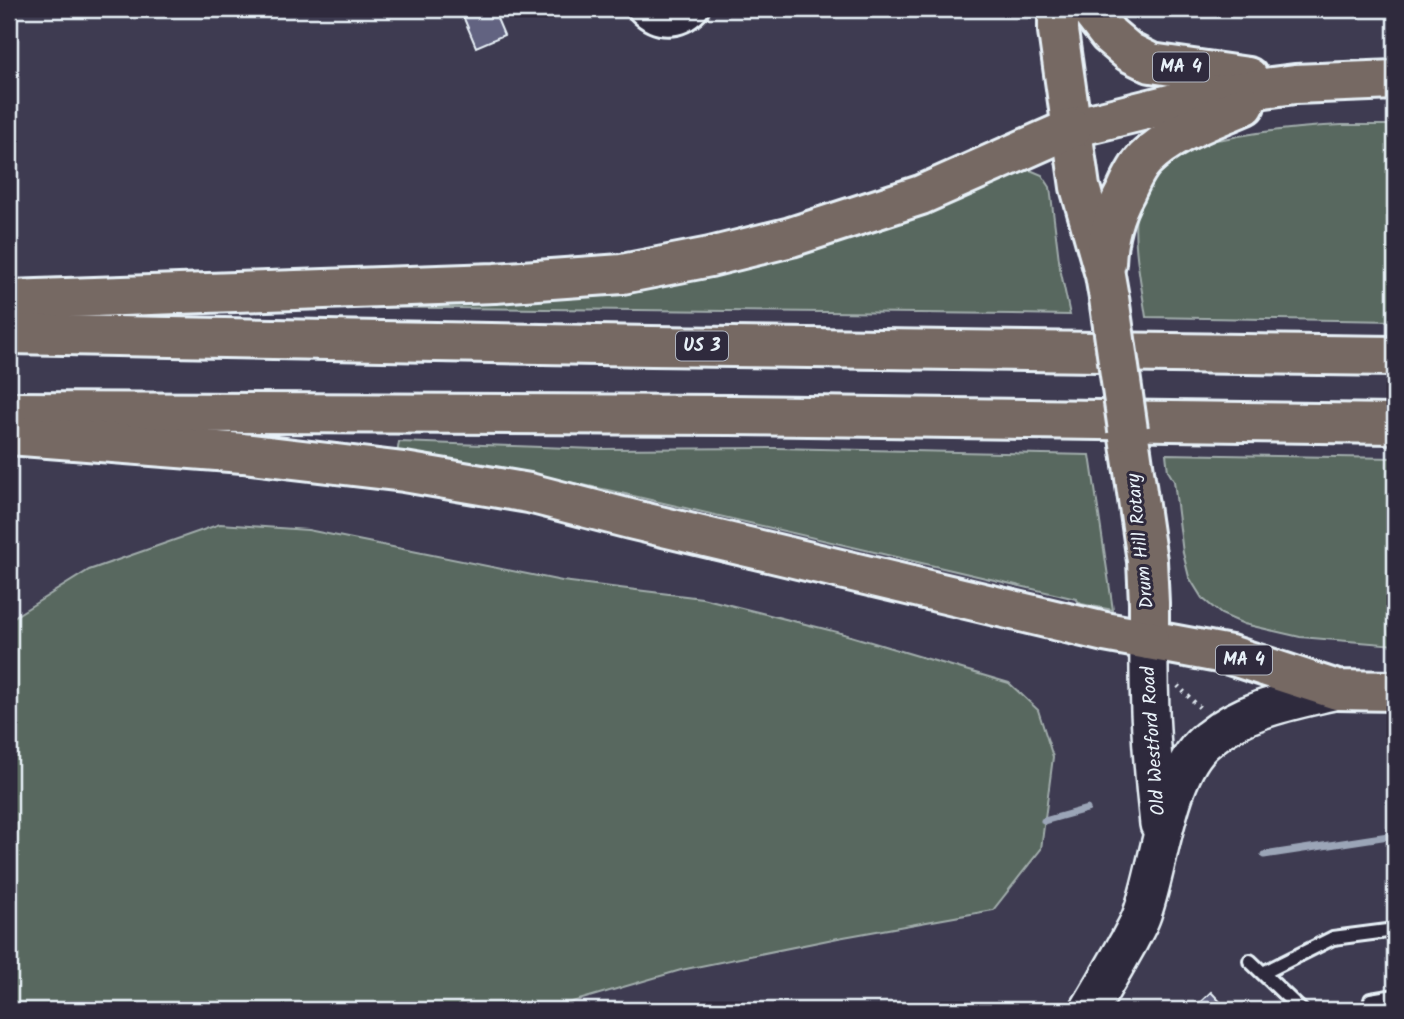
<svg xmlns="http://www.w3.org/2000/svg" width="1404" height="1019" viewBox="0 0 1404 1019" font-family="Kalam,sans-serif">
  <rect width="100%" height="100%" fill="#3e3b51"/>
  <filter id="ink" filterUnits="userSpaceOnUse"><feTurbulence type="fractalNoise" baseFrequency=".0143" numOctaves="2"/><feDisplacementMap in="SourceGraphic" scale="14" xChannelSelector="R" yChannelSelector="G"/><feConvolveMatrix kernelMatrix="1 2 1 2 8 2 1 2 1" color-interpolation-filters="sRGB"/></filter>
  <g filter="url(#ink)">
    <g fill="#59675e" stroke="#a0acab" stroke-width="2">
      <path d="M1342,125H1395V321L1146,317C1142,289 1131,236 1137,210C1144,181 1170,154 1197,144C1207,140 1219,140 1229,138C1266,130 1304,127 1342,125Z"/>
      <path d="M1030,170L1042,175L1050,187L1060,268L1070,315C798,310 526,310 253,306L566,296L686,282L809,251L902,222L1023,171Z"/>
      <polygon points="399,442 596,449 775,448 1090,455 1113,610 1081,604 1076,599 612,491 526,473 397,454"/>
      <polygon points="1166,454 1395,458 1395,645 1300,637 1244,624 1221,614 1202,598 1189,577 1183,553 1174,481 1168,471"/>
      <polygon points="220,524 308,530 562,581 702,598 837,632 1009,683 1038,710 1053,757 1041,849 993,910 838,938 681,970 545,1010 9,1010 9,620 89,570"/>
    </g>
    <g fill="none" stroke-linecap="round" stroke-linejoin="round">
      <g stroke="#9ba5b7" stroke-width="7">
        <polyline points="1044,821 1087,809"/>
        <polyline points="1264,855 1395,835"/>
      </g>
    </g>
    <g fill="#626381" stroke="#e8f1f8" stroke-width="2">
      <polygon points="460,9 493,9 504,35 476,47"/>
      <polygon points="1211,992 1228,1010 1192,1010"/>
    </g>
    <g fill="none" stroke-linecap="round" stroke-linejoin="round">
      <defs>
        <g id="lane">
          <polyline points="1250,961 1301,1010"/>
          <polyline points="1263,973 1333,938 1395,930"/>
          <polyline points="1369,1010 1371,1000 1395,996"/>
        </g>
        <path id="street" d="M641,9C657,26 679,26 695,9"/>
        <g id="secondary">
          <path d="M1149,640C1148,702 1152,763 1159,824"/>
          <path d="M1089,1010C1103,987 1116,964 1129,941C1133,933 1138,925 1141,917C1160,868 1166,771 1208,739C1246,708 1291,701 1337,690"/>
        </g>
        <g id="primary">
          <polyline points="1058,9 1058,31 1080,187 1105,275 1109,298"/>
          <polyline points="1089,9 1109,35 1129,52 1151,63 1248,77"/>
          <polyline points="1072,128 1203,96 1295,84 1395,80"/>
          <path d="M1106,263C1107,236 1113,214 1126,191C1131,180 1137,167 1145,159C1172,132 1211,120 1245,105"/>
          <polyline points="1128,430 1147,561 1149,603 1149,640 1230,655 1337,690 1395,691"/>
        </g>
        <g id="highway">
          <polyline points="9,300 495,283 622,274 710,257 791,237 921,195 1072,128"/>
          <polyline points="9,334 652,346 1395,356"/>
          <polyline points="9,412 730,415 1395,424"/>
          <polyline points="9,435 243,453 404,472 529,493 630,519 1105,632 1149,640"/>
        </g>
      </defs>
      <use href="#lane" stroke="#e8f1f8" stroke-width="18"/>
      <use href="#street" stroke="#e8f1f8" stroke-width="32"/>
      <use href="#secondary" stroke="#e8f1f8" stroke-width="42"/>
      <use href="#primary" stroke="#e8f1f8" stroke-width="44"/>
      <use href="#highway" stroke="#e8f1f8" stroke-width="44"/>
      <polyline stroke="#e8f1f8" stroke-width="4.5" stroke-dasharray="2 5" stroke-linecap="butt" points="1178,686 1201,709"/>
      <use href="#lane" stroke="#2f2a3d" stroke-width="12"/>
      <use href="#street" stroke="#2f2a3d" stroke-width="26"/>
      <use href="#secondary" stroke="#2f2a3d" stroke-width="37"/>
      <use href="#primary" stroke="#766964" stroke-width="38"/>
      <use href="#highway" stroke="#766964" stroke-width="38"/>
      <defs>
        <polyline id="primary-bridge" points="1109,298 1128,430"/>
      </defs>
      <use href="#primary-bridge" stroke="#e8f1f8" stroke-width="44" stroke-linecap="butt"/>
      <use href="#primary-bridge" stroke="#766964" stroke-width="38"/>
    </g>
  </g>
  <g text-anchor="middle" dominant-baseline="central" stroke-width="6" stroke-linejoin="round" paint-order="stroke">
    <g fill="#2f2a3d" stroke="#b0b5c0" stroke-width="2">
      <rect x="1153" y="52.5" width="56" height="29" rx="5"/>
      <rect x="676" y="331.5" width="52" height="29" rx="5"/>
      <rect x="1216" y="645.5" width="56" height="29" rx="5"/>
    </g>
    <g font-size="18" font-weight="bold" fill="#e8f1f8">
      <text x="1181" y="67">MA 4</text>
      <text x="702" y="346">US 3</text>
      <text x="1244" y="660">MA 4</text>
    </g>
    <g font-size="19" fill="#e8f1f8" stroke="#2f2a3d">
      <text transform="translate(1141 541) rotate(-96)">Drum Hill Rotary</text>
      <text transform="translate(1154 741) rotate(-94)">Old Westford Road</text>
    </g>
  </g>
  <rect width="1404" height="1019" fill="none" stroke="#2f2a3d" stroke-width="35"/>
  <rect x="18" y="18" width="1369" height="984" fill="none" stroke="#e8f1f8" stroke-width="2.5" filter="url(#ink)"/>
</svg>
